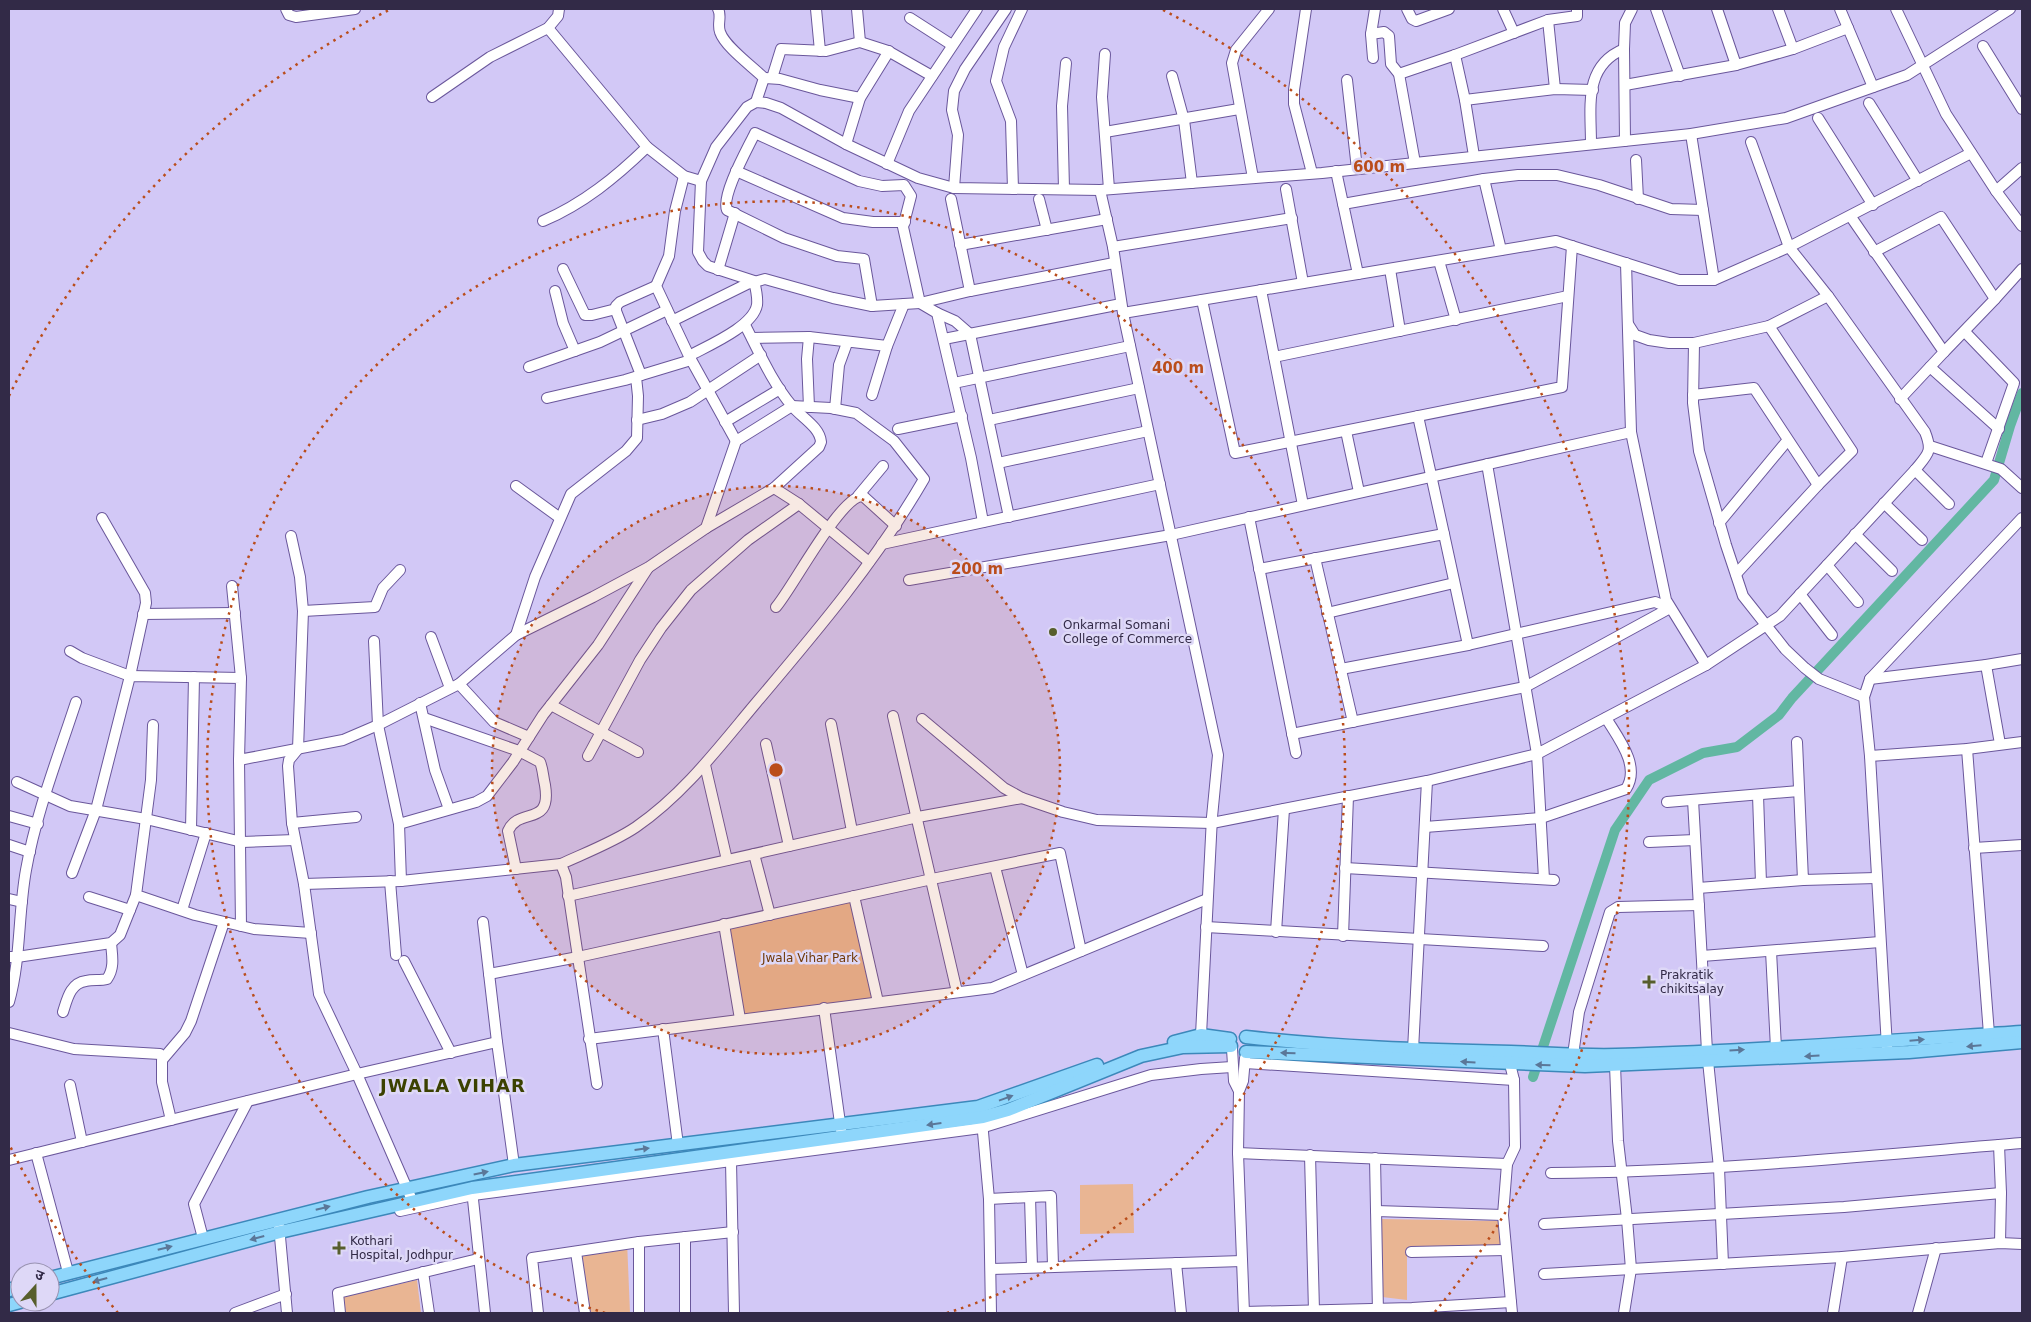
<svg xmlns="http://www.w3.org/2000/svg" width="2031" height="1322" viewBox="0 0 2031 1322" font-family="'DejaVu Sans','Noto Sans Devanagari',sans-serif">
  <rect width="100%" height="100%" fill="#d2c8f6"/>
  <g fill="#e9b593">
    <polygon points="854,896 878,1002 740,1019 724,924"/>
    <polygon points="1133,1184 1134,1233 1080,1234 1080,1185"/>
    <polygon points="1381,1219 1501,1221 1502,1245 1407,1248 1407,1300 1382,1297"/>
    <polygon points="627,1241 630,1313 587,1313 582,1246"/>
    <polygon points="417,1280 421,1313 345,1313 343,1297"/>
  </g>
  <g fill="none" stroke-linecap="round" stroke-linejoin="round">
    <polyline stroke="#62b7a2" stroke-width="10" points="1533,1077 1615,830 1649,780 1703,753 1737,747 1779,715 1792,698 1994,480 2010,426 2022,393"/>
    <defs>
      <g id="minor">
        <polyline points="286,9 289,15 296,17 355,9"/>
        <path d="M718,9C722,16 717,24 720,32C725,47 753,67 764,78L756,102"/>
        <polyline points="816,9 820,51"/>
        <polyline points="857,9 860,42"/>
        <polyline points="1306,9 1294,90 1294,104 1312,173"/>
        <polyline points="1407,9 1412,19 1416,21 1449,9"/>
        <polyline points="1503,9 1514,33"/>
        <polyline points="1656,9 1680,76"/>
        <polyline points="1717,9 1736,65"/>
        <polyline points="1778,9 1793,49"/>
        <polyline points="1840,9 1873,87"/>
        <polyline points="1896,9 1946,114 1996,191 2022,226"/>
        <polyline points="910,18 952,45"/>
        <polyline points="1548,20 1555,89"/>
        <polyline points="548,28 647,147 684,176 701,181"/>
        <polyline points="1371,34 1384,32 1389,36 1391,64 1399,74 1415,163"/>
        <polyline points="1983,46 2022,109"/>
        <polyline points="1105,54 1102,97 1109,189"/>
        <polyline points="1455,55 1465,100 1474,156"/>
        <polyline points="1373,58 1371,34 1375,9"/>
        <polyline points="1399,74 1455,55 1548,20 1577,16 1577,9"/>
        <polyline points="1172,76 1184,120 1192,183"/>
        <polyline points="765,78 780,79 820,90 860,98"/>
        <polyline points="772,78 781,49 826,51 860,42 888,51 932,76"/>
        <polyline points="1347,80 1357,169"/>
        <polyline points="1625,85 1736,65 1793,49 1848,28"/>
        <polyline points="432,97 490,57 548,28 558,16 559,9"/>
        <polyline points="1465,100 1555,89 1593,90"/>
        <polyline points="1869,103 1918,181"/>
        <polyline points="1818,118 1873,205"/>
        <polyline points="1105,132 1239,109"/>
        <path d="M1691,134L1714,280L1789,247L1828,296L1925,432C1933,452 1928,454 1915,470L1780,616L1706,665"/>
        <polyline points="1625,141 1624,49 1625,23 1632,9"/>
        <polyline points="1751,142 1789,247 1971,153"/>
        <polyline points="846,144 860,98 889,51"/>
        <path d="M1591,144C1591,107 1583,66 1624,49"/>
        <polyline points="1636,160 1638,199"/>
        <polyline points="887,164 909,111 977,9"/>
        <polyline points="736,171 843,218 873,222 905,222"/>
        <polyline points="1336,171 1358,274"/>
        <polyline points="684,176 675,211 669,256 656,286 689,356 736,441"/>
        <polyline points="1253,178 1232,63 1236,50 1269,9"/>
        <polyline points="1484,179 1518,175 1557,175 1599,185 1671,209 1703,210"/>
        <polyline points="954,188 958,135 952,110 954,91 965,69 1006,9"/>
        <polyline points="1013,189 1011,121 996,81 1004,47 1022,9"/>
        <polyline points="1064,189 1062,106 1066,63"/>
        <polyline points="1286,189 1303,283"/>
        <polyline points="1100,190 1113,247 1123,313 1218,755 1212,817 1201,1035"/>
        <polyline points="1996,191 2022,168"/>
        <polyline points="951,199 970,291"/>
        <polyline points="1039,199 1047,230"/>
        <polyline points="1343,204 1484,179 1501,250"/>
        <polyline points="1851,217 1944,352 1900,399"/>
        <path d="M543,221C583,204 616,177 647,147"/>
        <polyline points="960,245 1107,219"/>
        <polyline points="1113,247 1292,218"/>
        <polyline points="1874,252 1941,217 1995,299 1944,352"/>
        <polyline points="1439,261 1456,320"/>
        <polyline points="1626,263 1631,432"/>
        <polyline points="563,269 585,315 592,315 616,309"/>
        <polyline points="1390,269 1400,331"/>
        <polyline points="718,270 735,213"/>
        <polyline points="1261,290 1303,505"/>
        <polyline points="555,291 563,323 575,351"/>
        <polyline points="1995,299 2022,269"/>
        <polyline points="1202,300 1235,453 1562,387 1572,246"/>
        <path d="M872,306L864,259L837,256L784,238L727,210C721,195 748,148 755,133L859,181L882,186L904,185L911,196L903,227L920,303L937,313L971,458L983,522"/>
        <polyline points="937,313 955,321 970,334 1009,517"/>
        <polyline points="1123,313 1556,241 1679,280 1714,280"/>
        <polyline points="672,321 747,284 765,279 833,298 872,306 920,303 970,291 1114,263"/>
        <polyline points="1628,324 1635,335 1649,340 1669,343 1694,343 1769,326 1828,296"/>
        <polyline points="1769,326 1852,451 1818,485"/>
        <polyline points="1965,332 2014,383 1986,463"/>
        <polyline points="809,337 807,359 809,407"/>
        <polyline points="752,338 809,337 887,346"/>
        <polyline points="944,339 1121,304"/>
        <polyline points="1694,343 1693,403 1699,451 1726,545 1743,596 1785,649 1805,668 1819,679 1864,697"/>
        <path d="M689,356C707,346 753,327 757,305C758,297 756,289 754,281L708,266L703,261L698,252L701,181L716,147L747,107L756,102L766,103L781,108L846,144L918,178L954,188L1100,190L1322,173L1415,163L1691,134L1786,118L1907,75L2010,9"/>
        <polyline points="1274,357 1568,296"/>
        <polyline points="529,367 600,342 667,310"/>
        <polyline points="1930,367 1999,429"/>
        <polyline points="641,375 616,311 616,306 620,302 656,286"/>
        <polyline points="954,383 1130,346"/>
        <polyline points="872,395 887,346 904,304"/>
        <polyline points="1693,395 1754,388 1818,485 1736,574"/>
        <polyline points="547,398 625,380 691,360"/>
        <polyline points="835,409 839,365 847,343"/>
        <polyline points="1418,416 1444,534"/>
        <polyline points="637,420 662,414 690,402 761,355"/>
        <polyline points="989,420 1139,388"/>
        <polyline points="725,422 780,389"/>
        <polyline points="898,429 962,416"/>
        <polyline points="1346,431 1359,492"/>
        <polyline points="1930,446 2001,469 2022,488"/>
        <polyline points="998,463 1148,431"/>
        <polyline points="1915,470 1949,504"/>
        <polyline points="516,486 560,518"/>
        <polyline points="774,488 799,504 869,562"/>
        <polyline points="858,496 883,466"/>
        <polyline points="1884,503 1922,540"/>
        <polyline points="1249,517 1296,753"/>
        <polyline points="1719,523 1787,441"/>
        <path d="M706,528L774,488L819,447L821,442C820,427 801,417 792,406C772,382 759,352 745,325"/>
        <polyline points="1855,534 1892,571"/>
        <polyline points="291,536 300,577 303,611"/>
        <polyline points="882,544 1160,484"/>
        <polyline points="1315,558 1353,722"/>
        <polyline points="1827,565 1858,602"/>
        <polyline points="1259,569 1444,534 1468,645 1655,602 1670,608"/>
        <polyline points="400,570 383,588 375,607 303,611 298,749 289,760 288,766 292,823 304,884 319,994 357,1074 412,1200"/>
        <polyline points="909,580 1171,535 1631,432 1666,600 1706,665 1537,754 1487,464"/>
        <polyline points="232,586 241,678"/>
        <polyline points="1800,594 1832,635"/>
        <path d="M776,607C792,589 841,495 863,496L896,526"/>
        <polyline points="1327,613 1454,583"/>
        <polyline points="143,614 235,613"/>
        <polyline points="516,635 535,577 571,494 626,451 637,438 638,396 636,377"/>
        <polyline points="431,637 450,688"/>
        <polyline points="374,641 378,725 399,824 476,802 487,796 513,762 543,715 598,645 648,568"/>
        <polyline points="70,651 82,658 130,676 146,603 145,593 102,518"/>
        <polyline points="1986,665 2000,744"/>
        <polyline points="1341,669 1468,645"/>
        <polyline points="1870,679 1986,665 2022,659"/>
        <polyline points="459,684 494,722 529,737"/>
        <polyline points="420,703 435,770 449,809"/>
        <polyline points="551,705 638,752"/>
        <polyline points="893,716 957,992"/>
        <path d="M424,718L519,751L540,762C543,769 543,777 545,785C552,828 519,806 508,831L516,869"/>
        <polyline points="922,719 1004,788 1022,798 1063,812 1097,820 1212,823 1427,781 1413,1050"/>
        <polyline points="831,724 852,831"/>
        <polyline points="153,725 151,780 136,895 195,915 254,929 311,933"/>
        <polyline points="1292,734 1525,687 1670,608"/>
        <polyline points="1797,742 1803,880 1876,878"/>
        <polyline points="766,744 789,846"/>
        <polyline points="1967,749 1989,1034"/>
        <polyline points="588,756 640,660 661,628 691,590 748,540 799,504"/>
        <polyline points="1870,756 1967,749 2022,742"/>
        <polyline points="239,760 241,926"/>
        <polyline points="705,765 727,860"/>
        <polyline points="1427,781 1537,754 1544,879"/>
        <polyline points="17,782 70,806 146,819 242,842 295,840"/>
        <polyline points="1758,795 1761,883"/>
        <polyline points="1693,800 1707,1051"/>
        <polyline points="1667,802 1799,791"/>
        <polyline points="9,816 38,824"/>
        <polyline points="292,823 356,817"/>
        <path d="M1425,827L1541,818L1626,789C1641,766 1618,738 1606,718"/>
        <polyline points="191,830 194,677"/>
        <polyline points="1649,842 1695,840"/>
        <polyline points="9,845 30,852"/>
        <polyline points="1974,848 2022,845"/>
        <polyline points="754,854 770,915"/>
        <polyline points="995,867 1023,975"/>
        <polyline points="1345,868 1554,880"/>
        <path d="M72,873L96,810L130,676L241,678L239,760L343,740L378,725L459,684L516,635L593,597L649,567L706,528L736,441L792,406L831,408L856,413L894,441L924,479C877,560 817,631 756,703C719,747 684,794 636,827C614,842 585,853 561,864L566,877L597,1084"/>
        <polyline points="390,881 396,955"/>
        <polyline points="401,881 561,864"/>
        <polyline points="304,884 401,881 399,824"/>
        <polyline points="1698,888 1803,880"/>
        <polyline points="568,896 918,817 1022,798"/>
        <polyline points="854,896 878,1002"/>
        <polyline points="89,897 130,910"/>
        <polyline points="9,899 22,902"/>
        <polyline points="182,910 206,833"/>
        <polyline points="483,922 497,1042 514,1165"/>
        <polyline points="724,924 740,1019"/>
        <polyline points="1206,927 1543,946"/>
        <polyline points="1276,932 1284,809"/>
        <polyline points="1343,936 1348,796"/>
        <polyline points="1771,951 1776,1048"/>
        <polyline points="1702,956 1880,942"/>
        <polyline points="9,957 17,957 111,943 120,935 136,895"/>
        <polyline points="404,961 451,1053"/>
        <polyline points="489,974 578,957 932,879 1060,853 1081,951"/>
        <path d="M9,1002C21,959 18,914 26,870C36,813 58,757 76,702"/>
        <polyline points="824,1008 841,1130"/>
        <path d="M63,1012C67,1000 70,983 86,981C93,979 100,981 107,979C115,968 112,955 111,943"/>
        <polyline points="663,1029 678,1145"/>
        <polyline points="9,1033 74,1049 160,1054"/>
        <polyline points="589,1039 992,988 1207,899"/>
        <polyline points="1887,1047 1870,756 1864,697 1870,679 2022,518"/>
        <polyline points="1232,1049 1234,1081 1239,1091"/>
        <polyline points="1573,1055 1579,1012 1610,912 1618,907 1699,905"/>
        <polyline points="1708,1061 1719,1168 1723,1264"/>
        <polyline points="1245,1063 1514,1080"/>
        <polyline points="1510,1064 1514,1080 1515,1147 1507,1164 1503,1215 1512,1313"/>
        <polyline points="1615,1065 1618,1141 1627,1219 1631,1269 1624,1313"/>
        <polyline points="70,1085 82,1142"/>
        <polyline points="171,1120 162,1082 162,1060 185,1033 191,1021 224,922"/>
        <polyline points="982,1121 989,1199 991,1313"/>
        <polyline points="1999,1145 2001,1193 2000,1243"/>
        <polyline points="36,1153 68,1272"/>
        <polyline points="1238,1153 1507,1164"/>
        <polyline points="729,1155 731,1161 734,1313"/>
        <polyline points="1310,1155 1314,1311"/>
        <polyline points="1375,1158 1378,1313"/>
        <polyline points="9,1160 357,1074 497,1042"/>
        <path d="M1551,1173C1708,1172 1865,1156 2022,1143"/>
        <polyline points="472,1190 485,1313"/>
        <polyline points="1030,1197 1032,1267"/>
        <polyline points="989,1199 1051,1196 1053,1266"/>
        <polyline points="400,1211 473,1195 981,1128 1151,1075 1201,1069 1232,1067"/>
        <polyline points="1376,1211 1503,1215"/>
        <polyline points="1544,1224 1844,1207 2001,1193"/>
        <polyline points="279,1226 287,1313"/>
        <polyline points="685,1237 685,1313"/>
        <polyline points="203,1238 194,1204 248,1101"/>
        <polyline points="639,1242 639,1313"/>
        <polyline points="576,1252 585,1313"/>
        <polyline points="1411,1252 1506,1250"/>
        <polyline points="1176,1263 1181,1313"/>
        <polyline points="991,1269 1242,1261"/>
        <polyline points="423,1272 429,1313"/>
        <polyline points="1544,1274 1842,1257 2000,1243 2022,1244"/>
        <polyline points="1244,1312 1412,1308 1511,1302"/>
        <polyline points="235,1313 286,1294"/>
        <polyline points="340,1313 338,1293 478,1259"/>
        <polyline points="538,1313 532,1258 639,1242 733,1232"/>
        <polyline points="1244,1313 1238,1153 1239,1091 1243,1081 1245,1058"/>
        <polyline points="1833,1313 1842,1257"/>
        <polyline points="1918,1313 1936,1248"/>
      </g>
      <g id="major">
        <path d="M1246,1037C1334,1047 1422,1050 1511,1052C1546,1053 1581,1056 1616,1055C1752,1051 1887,1041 2022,1032"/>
        <polyline points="1174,1042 1201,1035 1230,1039"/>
        <polyline points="1246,1052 1585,1066 1909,1052 2022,1042"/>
        <polyline points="50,1278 368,1197 514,1165 978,1107 1097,1065"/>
        <polyline points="9,1290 20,1286"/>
        <polyline points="50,1294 280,1232 472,1188 983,1117 1008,1110 1141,1056 1183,1047 1231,1046"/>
        <polyline points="9,1305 20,1302"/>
      </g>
    </defs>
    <use href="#minor" stroke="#6a579b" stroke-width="12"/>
    <use href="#major" stroke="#3c88ba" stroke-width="15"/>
    <use href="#minor" stroke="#fff" stroke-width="10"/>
    <use href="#major" stroke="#8ed6fb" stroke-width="12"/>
  </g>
  <defs><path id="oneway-solid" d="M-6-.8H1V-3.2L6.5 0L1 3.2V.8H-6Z" transform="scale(1.25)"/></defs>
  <g fill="#5b7798">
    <use href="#oneway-solid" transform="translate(1917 1040) rotate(-5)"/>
    <use href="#oneway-solid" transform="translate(1974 1046) rotate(175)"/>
    <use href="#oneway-solid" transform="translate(1737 1050) rotate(-3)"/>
    <use href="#oneway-solid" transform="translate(1288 1053) rotate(-178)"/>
    <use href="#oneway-solid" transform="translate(1812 1056) rotate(177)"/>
    <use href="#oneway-solid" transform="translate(1468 1062) rotate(-177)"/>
    <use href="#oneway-solid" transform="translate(1543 1065) rotate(-179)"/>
    <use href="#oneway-solid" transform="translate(1006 1098) rotate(-20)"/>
    <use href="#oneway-solid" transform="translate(934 1124) rotate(172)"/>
    <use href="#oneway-solid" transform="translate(642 1149) rotate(-7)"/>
    <use href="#oneway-solid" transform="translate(481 1173) rotate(-12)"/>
    <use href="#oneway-solid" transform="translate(323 1208) rotate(-14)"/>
    <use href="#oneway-solid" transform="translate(257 1238) rotate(165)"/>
    <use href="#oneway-solid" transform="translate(165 1248) rotate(-14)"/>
    <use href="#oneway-solid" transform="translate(100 1280) rotate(165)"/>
  </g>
  <circle cx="776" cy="770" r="284" fill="#ba4d1b" fill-opacity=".12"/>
  <g fill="none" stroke="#ba4d1b" stroke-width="2.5" stroke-dasharray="2.5 5">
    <circle cx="776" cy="770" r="284"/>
    <path d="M605 1313A569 569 0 1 1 947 1313"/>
    <path d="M118 1313A853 853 0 0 1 9 1144M9 396A853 853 0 0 1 389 10M1163 10A853 853 0 0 1 1434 1313"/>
  </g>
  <g fill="#575e2c" stroke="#ded8f7" stroke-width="2">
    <circle cx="1053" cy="632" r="5"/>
    <path d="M1646.5 974.5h5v5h5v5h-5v5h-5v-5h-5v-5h5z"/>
    <path d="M336.5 1240.5h5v5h5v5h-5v5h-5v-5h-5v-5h5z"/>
  </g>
  <g text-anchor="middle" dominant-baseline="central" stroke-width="5" stroke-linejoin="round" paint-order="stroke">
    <g font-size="12" fill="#322a47" stroke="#ded8f7" text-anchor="start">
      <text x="1063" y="625">Onkarmal Somani<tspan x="1063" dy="14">College of Commerce</tspan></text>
      <text x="1660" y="975">Prakratik<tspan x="1660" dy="14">chikitsalay</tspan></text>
      <text x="350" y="1241">Kothari<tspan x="350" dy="14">Hospital, Jodhpur</tspan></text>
    </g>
    <g font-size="12" fill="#703908" stroke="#ded8f7">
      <text x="810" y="958">Jwala Vihar Park</text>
    </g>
    <g font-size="18" font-weight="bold" letter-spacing="1" fill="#3b4101" stroke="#ded8f7">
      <text x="453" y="1085">JWALA VIHAR</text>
    </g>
  </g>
  <circle cx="776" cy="770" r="8" fill="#ba4d1b" stroke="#ded8f7" stroke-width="2.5"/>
  <g font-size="15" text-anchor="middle" font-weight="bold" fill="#ba4d1b" stroke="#ded8f7" stroke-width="5" stroke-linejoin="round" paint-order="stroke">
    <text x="1379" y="172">600 m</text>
    <text x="1178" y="373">400 m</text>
    <text x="977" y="574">200 m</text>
  </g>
  <rect width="2031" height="1322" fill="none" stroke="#322a47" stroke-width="20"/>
  <g transform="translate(35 1287) rotate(21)"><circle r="24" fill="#ded8f7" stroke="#9992b1"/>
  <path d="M0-4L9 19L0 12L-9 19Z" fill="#575e2c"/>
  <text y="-8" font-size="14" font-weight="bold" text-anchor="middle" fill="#322a47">उ</text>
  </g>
</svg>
